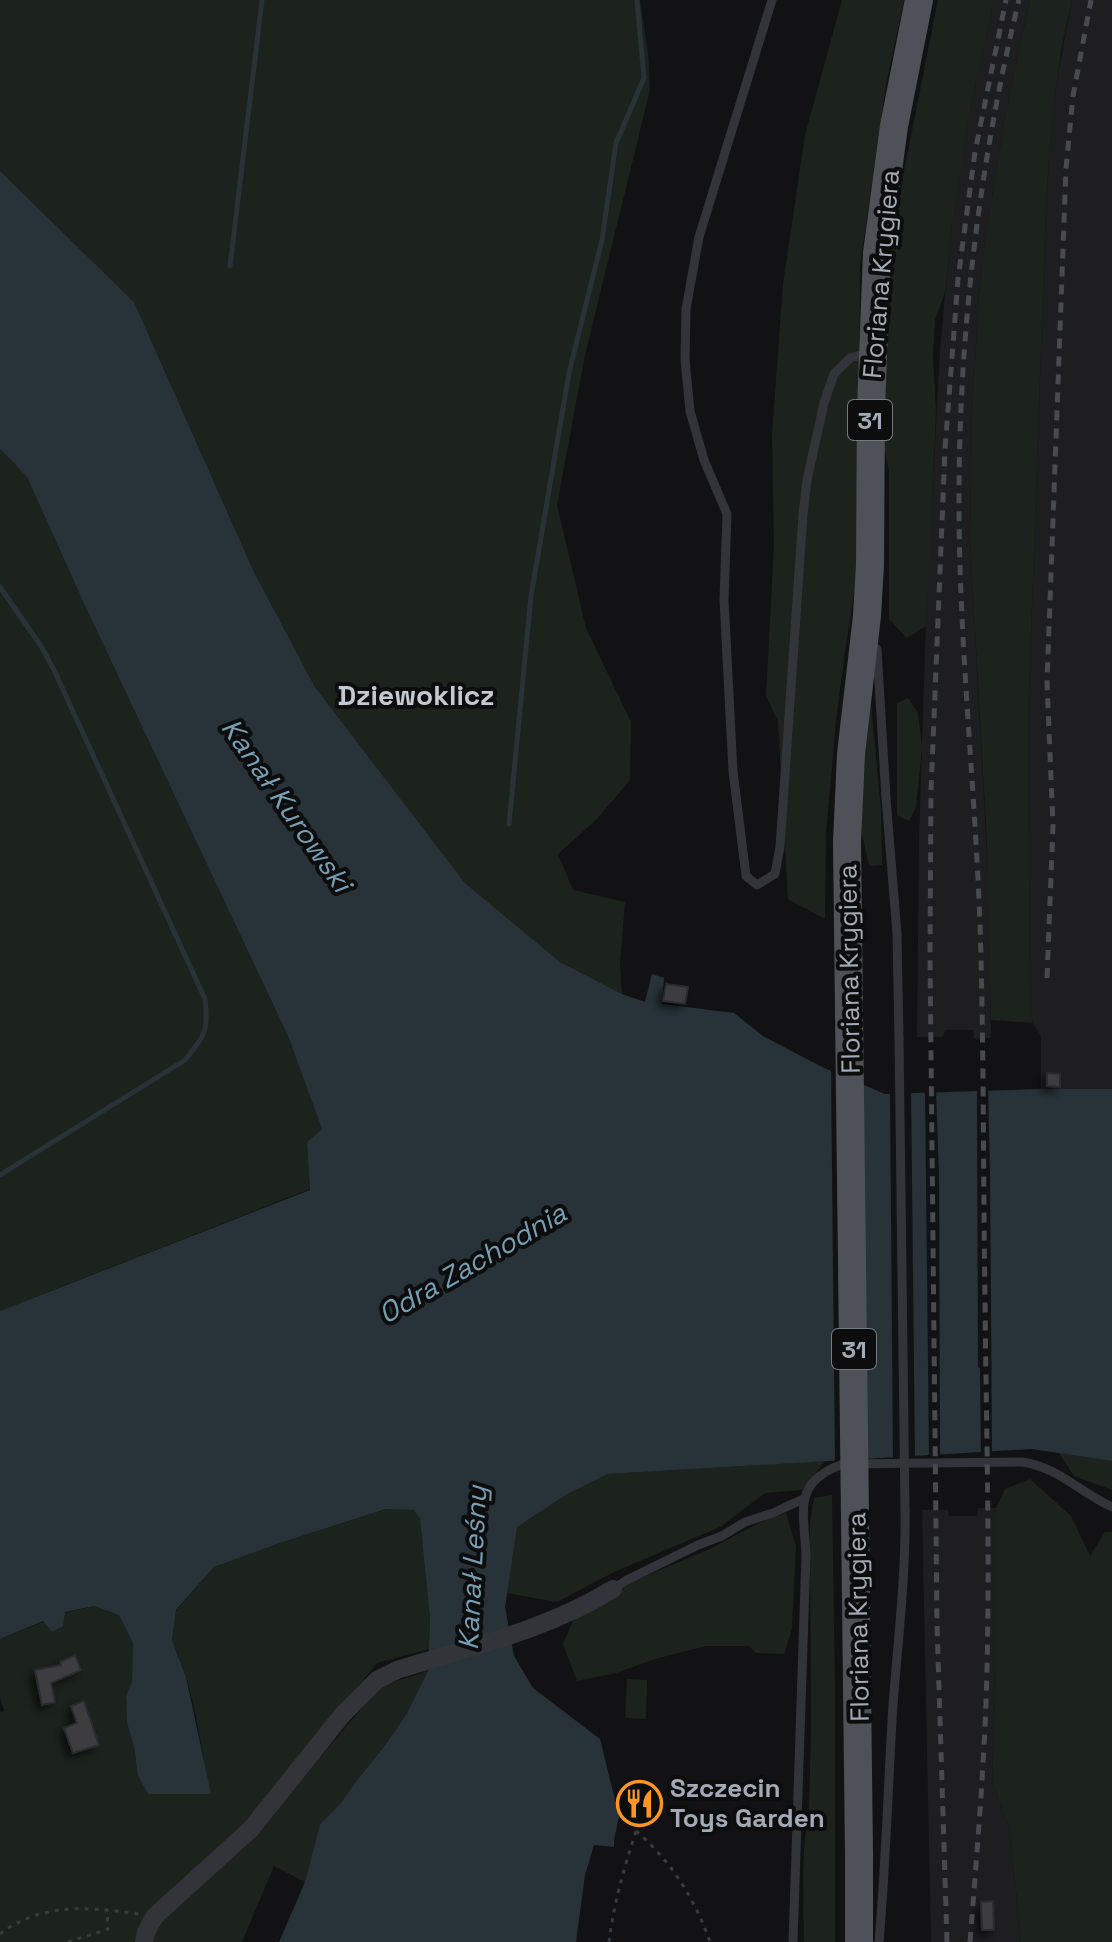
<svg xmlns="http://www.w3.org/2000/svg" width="1112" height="1942" viewBox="0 0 1112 1942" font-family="'Space Grotesk',sans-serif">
  <defs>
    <filter id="shadow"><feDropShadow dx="-5" dy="5" stdDeviation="4" flood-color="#0009"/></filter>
  </defs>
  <rect width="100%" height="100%" fill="#121214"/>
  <g fill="#1e1e21">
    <polygon points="994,0 1030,0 1005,117 986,234 979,295 972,414 970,539 989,891 991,1038 974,1039 973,1030 945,1030 943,1037 917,1037 919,838 927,589 940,351 951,230 960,169 970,109"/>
    <polygon points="1072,0 1112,0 1112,1089 1041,1089 1041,1036 1033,1023 1030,1010 1028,720 1046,205 1051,129 1056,85"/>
    <polygon points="978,1508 996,1508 996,1668 992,1781 1010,1830 1021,1942 931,1942 922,1510 948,1510 949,1516 977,1516"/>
  </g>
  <g fill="#1c231c">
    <polygon points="0,0 640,0 648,52 650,90 585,355 557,505 586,628 631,722 630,780 597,819 558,854 573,890 625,902 620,965 622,994 560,962 465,883 315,687 254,572 134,302 0,171"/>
    <polygon points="842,0 904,0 886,85 860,265 858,571 847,638 836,720 826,833 825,919 788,899 778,721 766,696 774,545 772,434 783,284 805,135"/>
    <polygon points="938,0 994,0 970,109 951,230 945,293 935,320 933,356 936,413 926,626 907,638 889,619 889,471 883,443 882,373 894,234 904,171"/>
    <path d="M1030,0H1072C1055,67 1050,136 1046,205L1028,720L1030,1010L1033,1023L991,1020L987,845L970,539L972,414L979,295L986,234L1005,117Z"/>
    <polygon points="0,449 27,477 86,608 288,1036 322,1129 307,1142 310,1189 0,1311"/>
    <polygon points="908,698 918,713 922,747 916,807 909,821 897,815 897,703"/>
    <polygon points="871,704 881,810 882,865 869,866 862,833 862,759"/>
    <polygon points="1059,1453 1112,1461 1112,1490 1074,1476"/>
    <polygon points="825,1461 802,1490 765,1493 720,1527 614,1572 557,1602 507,1593 505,1607 507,1617 491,1584 500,1525 608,1474"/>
    <polygon points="1030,1479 1071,1516 1090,1556 1105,1532 1112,1532 1112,1942 1021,1942 1010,1830 992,1781 996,1668 996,1508 1005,1489"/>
    <polygon points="832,1495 835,1687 835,1942 804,1942 803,1877 804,1847 809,1812 811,1728 810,1523 814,1498"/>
    <polygon points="387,1509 414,1510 420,1519 430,1619 429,1649 377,1663 255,1815 251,1838 381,1686 428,1671 406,1715 383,1748 357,1780 340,1804 320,1824 305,1882 274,1866 242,1942 0,1942 0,1712 4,1711 0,1697 0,1639 65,1613 94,1606 119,1615 133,1643 132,1681 126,1697 127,1723 134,1747 138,1776 148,1794 210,1794 195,1711 186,1676 172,1640 176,1611 214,1567 283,1542"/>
    <polygon points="786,1513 796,1546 792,1629 784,1654 756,1653 749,1646 706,1646 655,1659 616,1673 577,1681 563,1644 573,1621 634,1581 710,1549 759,1523"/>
    <polygon points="627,1679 647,1680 646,1719 625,1718"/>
  </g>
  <polygon fill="#273338" points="0,171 134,302 254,572 315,687 465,883 560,962 622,994 645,1002 652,974 664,978 662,1004 734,1013 763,1036 822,1067 885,1094 1041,1089 1112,1089 1112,1461 1032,1449 608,1474 567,1494 517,1527 505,1607 514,1656 533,1688 600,1739 619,1816 614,1840 614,1847 594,1845 585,1875 576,1942 279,1942 305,1882 320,1824 340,1804 357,1780 383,1748 406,1715 428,1671 430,1619 420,1519 414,1510 386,1509 283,1542 214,1567 176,1610 172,1640 186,1677 211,1794 148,1794 138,1776 134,1747 127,1723 126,1696 132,1681 133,1643 119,1615 94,1606 65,1612 63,1626 52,1632 43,1621 0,1639 0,1311 310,1190 307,1142 322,1129 288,1036 86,608 27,477 0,449"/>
  <g fill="#121214">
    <polygon points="831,1067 863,1080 867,1463 835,1465"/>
    <polygon points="977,1087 988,1087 990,1174 992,1456 981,1456 980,1368 978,1367"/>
    <polygon points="911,1089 915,1460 893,1461 890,1090"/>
    <polygon points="925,1089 936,1089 939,1177 940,1459 929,1459"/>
  </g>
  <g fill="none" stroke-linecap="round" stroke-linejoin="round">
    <g stroke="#273338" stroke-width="5">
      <polyline points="230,266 262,0"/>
      <path d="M0,587L41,646L54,670L205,999C209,1031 205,1035 185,1060L0,1175"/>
      <polyline points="509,824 531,596 569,373 602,240 616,143 644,78 637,0"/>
    </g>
  </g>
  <g fill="#3c3d41" stroke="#2c2c30" stroke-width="2" filter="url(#shadow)">
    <polygon points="666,984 688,987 685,1004 663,1001"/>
    <polygon points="1047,1073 1060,1074 1060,1087 1047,1086"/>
    <polygon points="75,1655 81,1670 51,1683 55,1702 42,1705 35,1670 61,1665 60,1662"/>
    <polygon points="84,1701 99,1745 73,1753 64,1728 77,1723 71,1706"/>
    <polygon points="993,1901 994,1930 982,1930 981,1902"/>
  </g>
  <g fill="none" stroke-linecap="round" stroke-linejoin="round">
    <g stroke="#383b40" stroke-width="3" stroke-dasharray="4 6" stroke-linecap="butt">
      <path d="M636,1831C671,1861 695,1899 710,1942"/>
      <path d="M0,1934C41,1902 91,1907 139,1914"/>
      <polyline points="68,1942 108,1929 107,1910"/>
      <path d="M609,1942C614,1901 626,1861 639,1822"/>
    </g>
    <g stroke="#333439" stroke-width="9">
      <polyline points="772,0 699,237 686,309 685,360 690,411 704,460 727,514 724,600 733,771 746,876 757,885 775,874 780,847 803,514 807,480 824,403 834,374 850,358 864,354 871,354"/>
      <polyline points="877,649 886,798 897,934 899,1038"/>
      <polyline points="613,1589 627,1580 698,1545 722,1536 745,1522 773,1513 803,1499"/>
      <path d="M793,1942L806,1555C804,1511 792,1482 843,1464L1022,1462C1058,1467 1081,1493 1112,1507"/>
      <path d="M879,1942C886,1863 888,1784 893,1705C898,1639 906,1576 905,1510"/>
    </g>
    <path stroke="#333439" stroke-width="18" d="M144,1942L146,1932L155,1916L251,1829L343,1714L377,1680L397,1670C470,1647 547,1630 613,1589"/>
    <g stroke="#4e5258" stroke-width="28">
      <polyline points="847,842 851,754 867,616 870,565 871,408 877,253 894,126 919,0"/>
      <polyline points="859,1942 859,1855"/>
    </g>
    <g stroke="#474b50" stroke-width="5" stroke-dasharray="10 8" stroke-linecap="butt">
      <polyline points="1047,978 1053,826 1047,682 1066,168 1073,96 1091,0"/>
      <polyline points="947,1942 937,1624 930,955 931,791 945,449 958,279 975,152 1006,0"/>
      <path d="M970,1942C977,1851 985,1760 987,1668C990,1545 986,1420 985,1297C983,1173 984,1048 980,925C975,788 960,651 959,514C958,341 978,168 1019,0"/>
    </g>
    <polyline stroke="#333439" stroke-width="9" points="899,1038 905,1510"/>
    <polyline stroke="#4e5258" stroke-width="28" points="847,842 859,1855"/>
  </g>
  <defs>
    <symbol id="restaurant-ring" viewBox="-11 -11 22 22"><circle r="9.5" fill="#0d0d0e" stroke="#fc9521" stroke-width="1.5"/><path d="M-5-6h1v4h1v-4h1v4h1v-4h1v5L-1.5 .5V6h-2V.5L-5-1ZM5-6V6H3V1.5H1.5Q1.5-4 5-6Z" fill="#fc9521"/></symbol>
  </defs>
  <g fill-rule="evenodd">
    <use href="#restaurant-ring" x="614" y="1778" width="51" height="51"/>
  </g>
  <g text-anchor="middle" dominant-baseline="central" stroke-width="8" stroke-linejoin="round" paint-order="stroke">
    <g fill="#0d0d0e" stroke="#757b83" stroke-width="2">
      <rect x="848" y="400" width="44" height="40" rx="6"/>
      <rect x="832" y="1329" width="44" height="40" rx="6"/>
    </g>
    <g font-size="24" font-weight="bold" fill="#a2aab5">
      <text x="870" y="420">31</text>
      <text x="854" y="1349">31</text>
    </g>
    <g font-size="26" fill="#a2aab5" stroke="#0d0d0e">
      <text transform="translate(881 274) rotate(-85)">Floriana Krygiera</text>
      <text transform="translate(849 969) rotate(-91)">Floriana Krygiera</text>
      <text transform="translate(858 1617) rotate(-91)">Floriana Krygiera</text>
    </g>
    <g font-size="26" font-weight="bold" fill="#a2aab5" stroke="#0d0d0e" text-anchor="start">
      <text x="670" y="1788">Szczecin<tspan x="670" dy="30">Toys Garden</tspan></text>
    </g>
    <g font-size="28" font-weight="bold" fill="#c3c9d1" stroke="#0d0d0e">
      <text x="416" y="695">Dziewoklicz</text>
    </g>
    <g font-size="28" font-style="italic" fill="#779fb3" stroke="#0d0d0e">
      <text transform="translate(287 805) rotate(55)">Kanał Kurowski</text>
      <text transform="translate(472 1263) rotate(-30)">Odra Zachodnia</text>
      <text transform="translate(472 1568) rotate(-87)">Kanał Leśny</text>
    </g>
  </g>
</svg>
